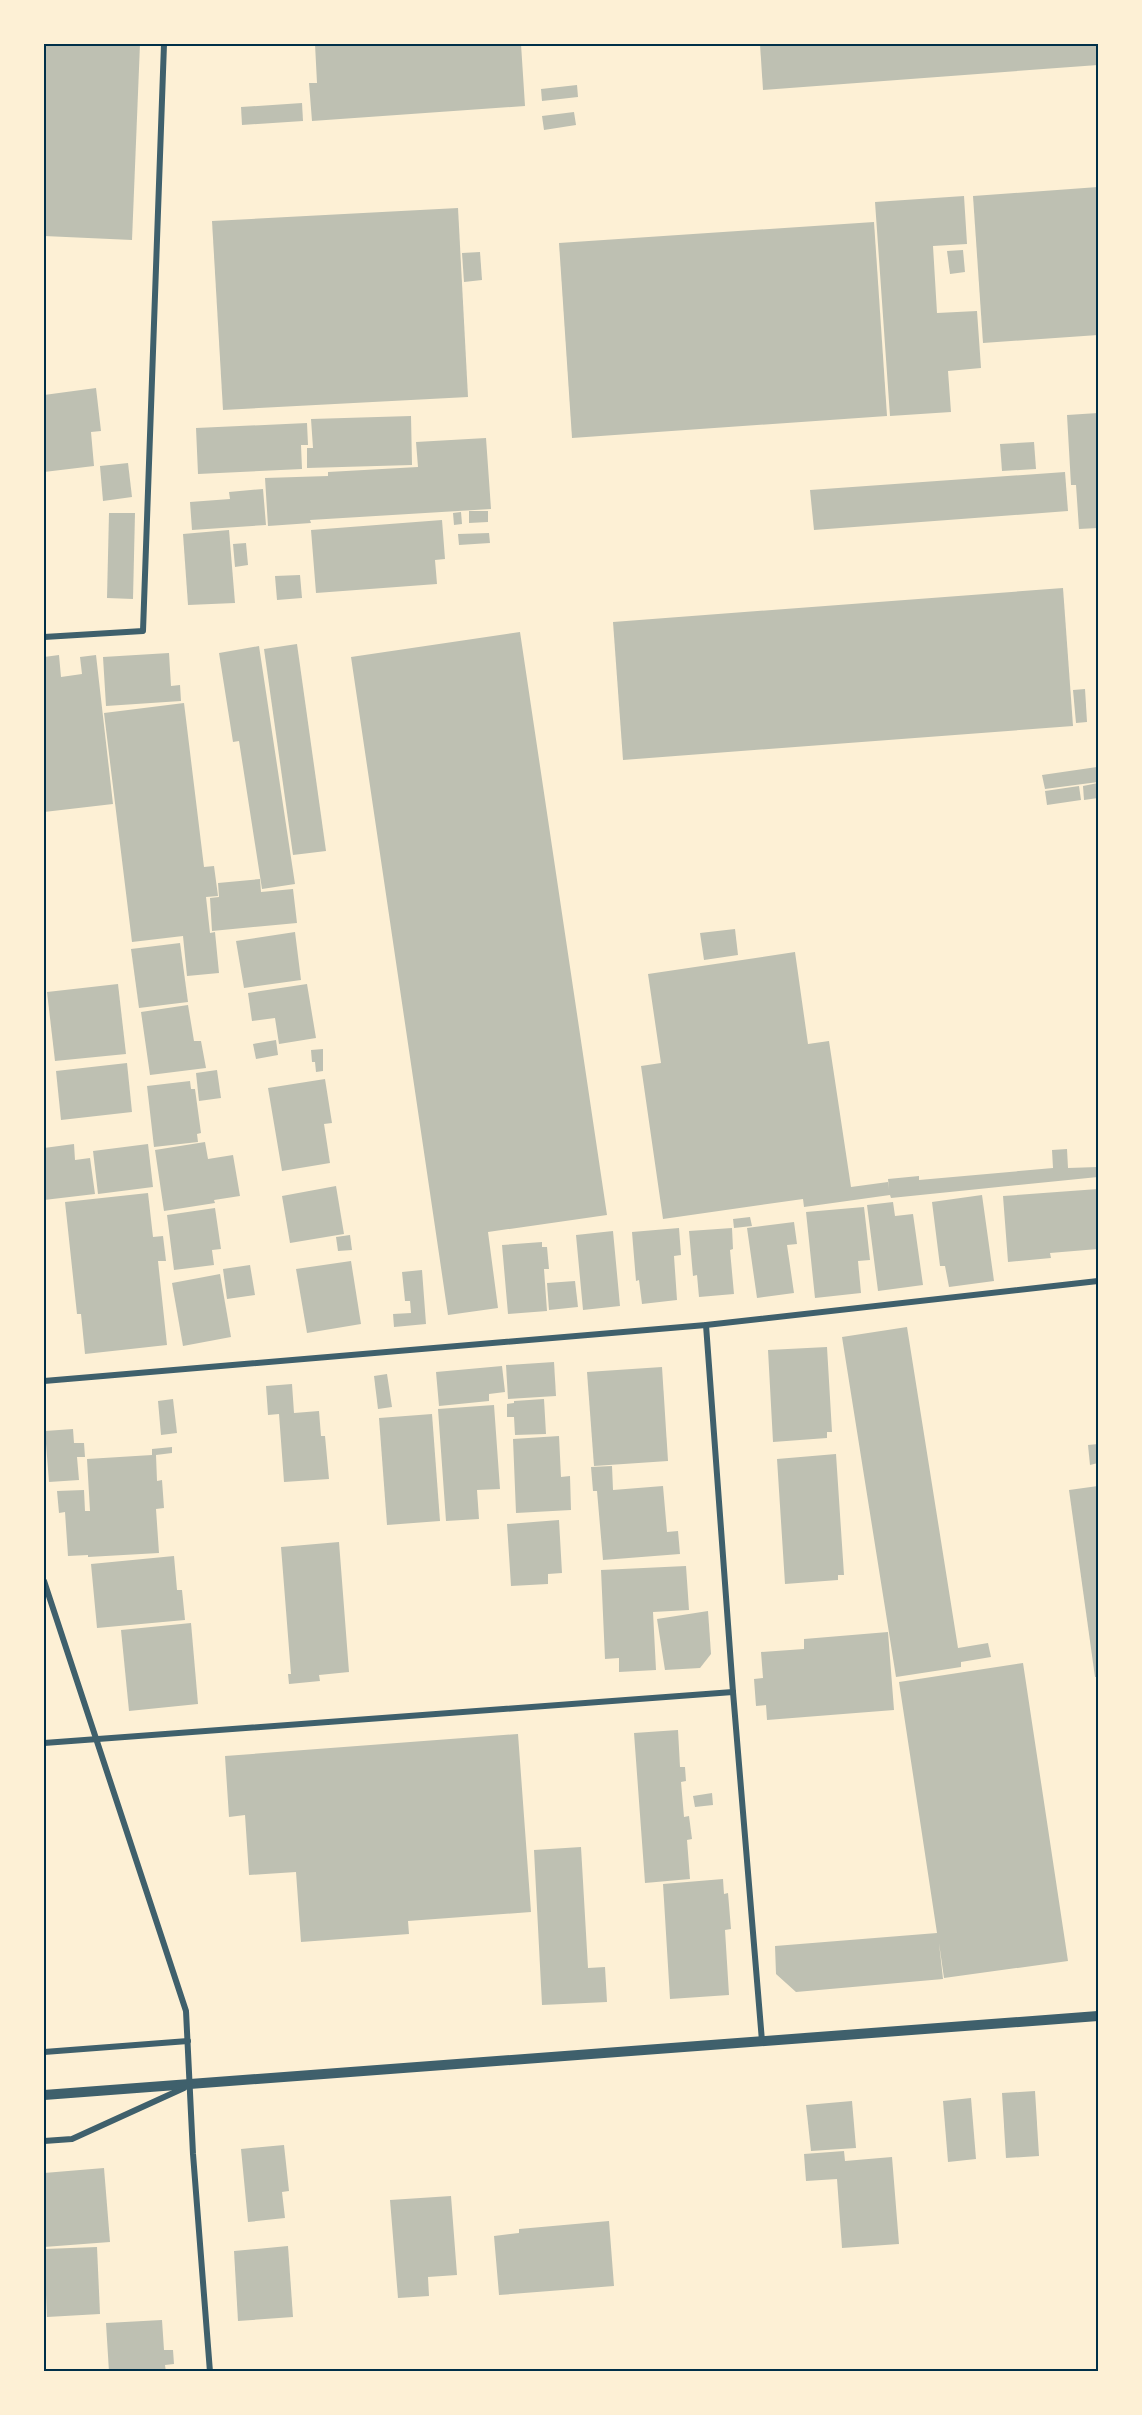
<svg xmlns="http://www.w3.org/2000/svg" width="1142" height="2415" viewBox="0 0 1142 2415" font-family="'IBM Plex Sans',sans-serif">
  <rect width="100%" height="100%" fill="#fdf0d5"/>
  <g fill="#bec0b2">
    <polygon points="44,44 140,44 132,240 44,236"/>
    <polygon points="315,44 521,44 525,106 312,121 309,83 317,83"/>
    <polygon points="760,44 1098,44 1098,65 763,90"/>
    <polygon points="577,85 578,97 542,101 541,89"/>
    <polygon points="302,103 303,121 242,125 241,107"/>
    <polygon points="574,112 576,125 544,130 542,116"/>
    <polygon points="1098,187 1098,335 983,343 973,196"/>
    <polygon points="964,196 967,244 933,246 937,313 977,311 981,368 948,371 951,412 890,416 875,202"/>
    <polygon points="458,208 468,397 223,410 212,221"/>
    <polygon points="874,222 887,416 572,438 559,243"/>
    <polygon points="963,250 965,272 950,274 947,251"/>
    <polygon points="480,252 482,280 464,282 462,253"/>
    <polygon points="96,388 101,431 91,432 94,466 44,472 44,395"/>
    <polygon points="1098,413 1098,528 1079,529 1076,485 1071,485 1067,415"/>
    <polygon points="411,416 412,465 307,468 307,448 313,448 311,419"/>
    <polygon points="307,423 308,445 301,445 302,469 198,474 196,428"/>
    <polygon points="486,438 491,509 310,520 311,523 268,526 265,478 328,476 328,472 418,467 416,442"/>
    <polygon points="1034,442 1036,469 1002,471 1000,444"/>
    <polygon points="128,463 132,497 103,501 100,466"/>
    <polygon points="1065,472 1068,511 814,530 810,490"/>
    <polygon points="263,489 266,525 192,530 190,502 230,499 229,492"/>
    <polygon points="469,511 488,511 488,522 469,523"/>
    <polygon points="461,512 462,524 454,525 453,513"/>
    <polygon points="109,513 135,513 133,599 107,598"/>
    <polygon points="442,520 445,559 435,560 437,584 316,593 311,530"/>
    <polygon points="229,530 235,603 188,605 183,534"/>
    <polygon points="489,533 490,543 459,545 458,534"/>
    <polygon points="246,543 248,565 235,567 233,544"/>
    <polygon points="300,575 302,598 277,600 275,576"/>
    <polygon points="1063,588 1073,726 623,760 613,622"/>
    <polygon points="520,632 607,1215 488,1232 498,1308 448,1315 351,657"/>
    <polygon points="297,644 326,851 293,855 264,649"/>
    <polygon points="259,646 295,884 262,889 239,741 233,742 219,653"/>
    <polygon points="169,653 171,686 180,685 181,701 106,706 103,657"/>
    <polygon points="59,655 61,677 82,674 80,657 96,655 113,804 44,812 44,657"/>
    <polygon points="1085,689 1087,722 1076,723 1073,690"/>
    <polygon points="184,703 204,867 214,866 218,896 206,897 210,933 215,932 219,973 187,976 183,936 132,942 104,713"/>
    <polygon points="1097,767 1098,782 1045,789 1042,775"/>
    <polygon points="1098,783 1098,798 1084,800 1083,786"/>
    <polygon points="1079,786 1081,800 1047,805 1045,791"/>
    <polygon points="260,879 261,892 293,889 297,923 212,931 210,898 219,897 218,883"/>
    <polygon points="735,929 738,955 704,960 700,933"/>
    <polygon points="295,932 301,980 244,988 236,941"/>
    <polygon points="180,943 188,1002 139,1008 131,949"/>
    <polygon points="795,952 808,1044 829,1041 851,1187 888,1182 889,1189 888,1179 919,1176 919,1180 1053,1168 1052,1150 1067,1149 1068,1168 1098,1167 1098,1177 891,1198 890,1195 804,1207 803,1199 663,1219 641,1066 661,1063 648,974"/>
    <polygon points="118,984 126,1054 55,1061 47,992"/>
    <polygon points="307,984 316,1038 279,1044 275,1018 252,1021 248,993"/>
    <polygon points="188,1005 194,1041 201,1041 206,1068 150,1075 141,1012"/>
    <polygon points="276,1040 278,1055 256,1059 253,1044"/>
    <polygon points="323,1049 323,1071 316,1072 315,1062 312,1062 311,1050"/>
    <polygon points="127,1063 132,1112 61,1120 56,1071"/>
    <polygon points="217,1070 221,1098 199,1101 196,1073"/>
    <polygon points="325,1079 332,1123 324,1124 330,1163 282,1171 268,1088"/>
    <polygon points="190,1081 191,1089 195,1089 201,1133 197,1134 198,1142 154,1147 147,1086"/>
    <polygon points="205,1142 208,1159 233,1155 240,1196 214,1200 215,1203 164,1211 155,1150"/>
    <polygon points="74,1144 75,1160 90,1158 95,1194 44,1200 44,1148"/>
    <polygon points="148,1144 153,1187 98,1194 93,1151"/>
    <polygon points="336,1186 344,1234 290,1243 282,1196"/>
    <polygon points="1098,1189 1098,1249 1050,1253 1051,1258 1008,1262 1003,1196"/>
    <polygon points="148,1193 153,1237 163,1236 166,1261 158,1261 167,1345 85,1354 81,1314 77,1314 65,1202"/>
    <polygon points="982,1195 994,1281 949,1287 945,1266 940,1266 932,1202"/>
    <polygon points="893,1202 895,1216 913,1214 923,1285 878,1291 867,1205"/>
    <polygon points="864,1207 870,1260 858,1261 861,1293 815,1298 806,1212"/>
    <polygon points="215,1208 221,1249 212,1250 214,1265 174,1270 167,1215"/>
    <polygon points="750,1217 752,1226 734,1228 733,1219"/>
    <polygon points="794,1222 797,1244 787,1245 794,1293 757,1298 747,1228"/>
    <polygon points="679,1228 681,1255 674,1256 677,1300 642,1304 639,1280 636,1281 632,1232"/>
    <polygon points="732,1228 733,1249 730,1250 734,1294 699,1297 697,1275 693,1276 689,1231"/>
    <polygon points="613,1231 620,1306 583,1310 576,1235"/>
    <polygon points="350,1235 352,1250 338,1251 336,1237"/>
    <polygon points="542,1242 542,1247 547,1247 549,1269 544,1269 547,1311 508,1314 502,1245"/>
    <polygon points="351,1261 361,1324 307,1333 296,1269"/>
    <polygon points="250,1265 255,1295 227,1299 223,1269"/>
    <polygon points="422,1270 426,1324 394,1327 393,1314 411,1313 410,1301 405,1301 402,1272"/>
    <polygon points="220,1274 231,1337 183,1346 172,1283"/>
    <polygon points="575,1281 578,1307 549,1310 547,1283"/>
    <polygon points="907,1327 958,1648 988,1643 991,1657 961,1662 961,1667 896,1677 842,1337"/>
    <polygon points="827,1347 832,1432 827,1432 827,1438 773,1442 768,1350"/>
    <polygon points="554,1362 556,1396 508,1399 506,1365"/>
    <polygon points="502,1366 505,1392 489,1394 489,1401 439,1406 436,1372"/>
    <polygon points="662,1367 668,1461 594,1466 587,1372"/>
    <polygon points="387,1374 392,1407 378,1409 374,1376"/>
    <polygon points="292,1384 294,1413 319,1411 321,1436 325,1436 329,1479 284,1482 279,1414 268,1415 266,1386"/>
    <polygon points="173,1399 177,1433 161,1435 158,1401"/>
    <polygon points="544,1399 546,1434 515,1435 514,1417 507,1417 507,1404 514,1403 514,1401"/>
    <polygon points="494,1405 500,1489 477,1490 479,1519 446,1521 438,1409"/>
    <polygon points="432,1414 440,1521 387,1525 379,1418"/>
    <polygon points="73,1429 74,1443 84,1443 85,1457 77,1457 79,1480 49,1482 45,1431"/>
    <polygon points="559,1436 561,1477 570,1476 571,1510 516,1513 513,1439"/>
    <polygon points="1098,1444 1098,1463 1090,1465 1088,1445"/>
    <polygon points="172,1447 172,1453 156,1455 157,1481 162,1480 164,1508 156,1509 159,1553 88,1557 88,1555 68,1556 65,1512 59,1513 57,1491 84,1490 85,1511 90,1511 87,1459 152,1455 152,1449"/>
    <polygon points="836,1454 844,1575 838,1575 838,1580 785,1584 777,1459"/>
    <polygon points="612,1466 613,1490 663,1486 667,1532 678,1531 680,1554 603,1560 597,1491 593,1491 591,1467"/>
    <polygon points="1098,1486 1098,1677 1095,1677 1069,1490"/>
    <polygon points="559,1520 562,1573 548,1574 548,1584 511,1586 507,1524"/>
    <polygon points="339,1542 349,1672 319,1675 320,1681 289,1684 288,1674 291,1674 281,1547"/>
    <polygon points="174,1556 177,1590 182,1590 185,1620 97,1628 91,1564"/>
    <polygon points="686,1566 689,1610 653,1612 656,1670 619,1672 619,1658 605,1659 601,1570"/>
    <polygon points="708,1611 711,1654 700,1668 665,1670 657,1619"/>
    <polygon points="191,1623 198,1704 129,1711 121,1630"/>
    <polygon points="888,1632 894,1710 767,1720 766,1705 756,1706 754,1679 763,1678 761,1652 804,1649 804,1639"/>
    <polygon points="1023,1663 1068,1961 944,1978 939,1943 943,1979 796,1992 776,1974 775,1946 937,1933 899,1682"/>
    <polygon points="678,1730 680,1767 685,1767 686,1781 681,1782 684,1817 689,1816 692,1839 687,1840 690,1879 645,1883 634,1733"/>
    <polygon points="518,1734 531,1912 408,1921 409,1934 301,1942 296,1872 249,1875 245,1815 229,1817 225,1756"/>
    <polygon points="712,1793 713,1805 695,1807 693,1796"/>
    <polygon points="581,1847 588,1968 605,1967 607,2002 542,2005 534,1850"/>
    <polygon points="723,1879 724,1894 728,1893 731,1929 725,1930 729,1995 670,1999 663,1884"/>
    <polygon points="1035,2091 1039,2156 1006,2158 1002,2093"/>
    <polygon points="971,2098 976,2159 948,2162 943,2101"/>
    <polygon points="852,2101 856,2148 811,2151 806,2105"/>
    <polygon points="284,2145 289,2191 282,2192 285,2218 248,2222 241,2149"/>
    <polygon points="844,2151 845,2161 892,2157 899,2244 842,2248 837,2179 806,2181 804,2154"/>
    <polygon points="104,2168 110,2242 44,2247 44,2173"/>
    <polygon points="451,2196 457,2275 428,2277 429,2296 398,2298 390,2200"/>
    <polygon points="609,2221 614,2286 499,2295 494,2236 519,2233 519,2229"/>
    <polygon points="288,2246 293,2317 238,2321 234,2251"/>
    <polygon points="97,2247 100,2314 47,2317 44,2249"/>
    <polygon points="162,2320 164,2350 173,2350 174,2364 165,2365 166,2372 109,2372 106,2323"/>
  </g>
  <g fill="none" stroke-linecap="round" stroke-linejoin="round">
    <g stroke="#3f606c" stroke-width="6">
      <polyline points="44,637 143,631 164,44"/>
      <polyline points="706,1325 733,1692 762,2041"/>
      <polyline points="44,1381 706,1325 1098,1281"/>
      <polyline points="44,1581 186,2011 193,2154 210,2372"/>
      <polyline points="44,1743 733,1692"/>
      <polyline points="44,2052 188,2041"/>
      <polyline points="44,2141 72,2139 184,2088"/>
    </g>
    <polyline stroke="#3f606c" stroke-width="10" points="44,2095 1098,2016"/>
  </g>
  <rect width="1142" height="2415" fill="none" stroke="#fdf0d5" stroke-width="90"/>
  <rect x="45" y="45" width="1052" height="2325" fill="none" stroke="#003049" stroke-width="2"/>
</svg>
